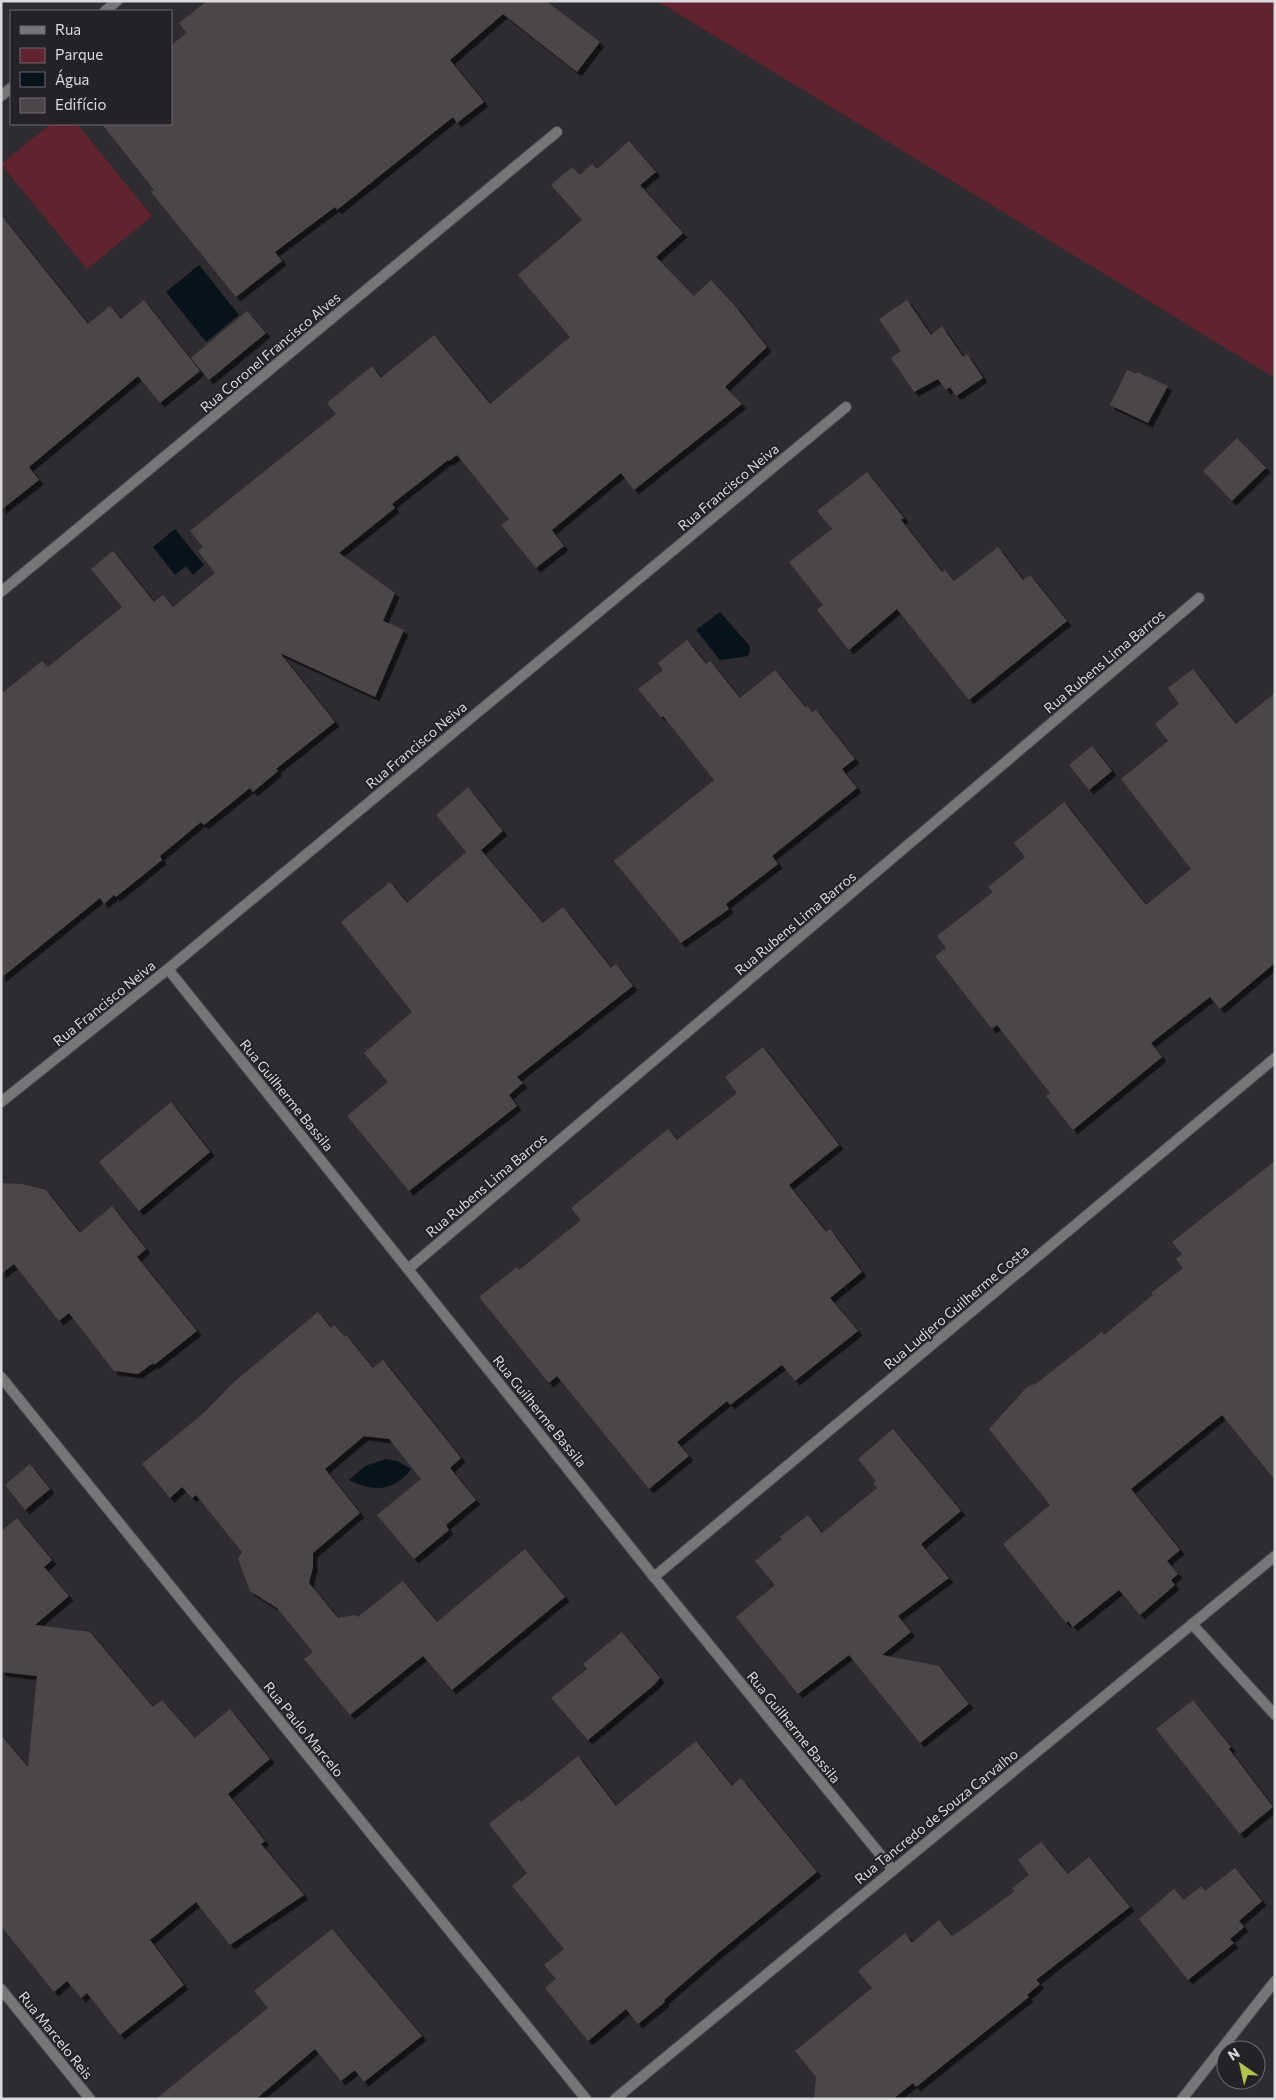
<svg xmlns="http://www.w3.org/2000/svg" width="1276" height="2100" viewBox="0 0 1276 2100" font-family="Commissioner,sans-serif">
  <defs>
    <filter id="shadow"><feDropShadow dx="4.5" dy="4.5" stdDeviation="0" flood-color="#0009"/></filter>
  </defs>
  <rect width="100%" height="100%" fill="#2e2c31"/>
  <g fill="#61242e">
    <polygon points="659,1 1275,1 1275,378 659,2"/>
    <polygon points="51,124 77,124 152,216 87,269 1,164"/>
  </g>
  <g fill="#06131b">
    <polygon points="199,265 239,315 206,342 166,292"/>
    <polygon points="175,529 204,565 193,575 186,566 175,575 153,547"/>
    <polygon points="720,612 749,645 750,651 748,656 720,660 696,630"/>
    <path d="M386,1459L397,1461L411,1469C395,1492 372,1492 349,1480L365,1466Z"/>
  </g>
  <g fill="#4c464a" filter="url(#shadow)">
    <polygon points="207,1 546,1 600,42 577,72 503,14 450,60 484,102 457,123 453,117 337,210 335,207 275,252 282,261 236,297 151,192 154,190 102,124 171,124 171,45 187,33 179,23"/>
    <polygon points="629,141 656,172 640,185 683,233 656,257 694,296 711,280 736,307 767,347 725,387 742,404 634,490 621,473 552,530 564,546 536,568 501,525 509,519 457,455 449,461 448,460 392,504 395,508 339,553 395,593 383,621 404,630 375,697 280,653 335,722 276,769 278,771 253,792 250,788 204,825 201,822 160,856 162,860 116,897 114,895 104,904 100,898 1,978 1,694 42,661 48,667 122,607 91,569 113,551 154,602 163,595 173,607 215,573 198,551 203,547 190,531 336,414 327,403 372,366 381,378 434,335 490,404 570,337 518,275 582,220 551,185 572,167 580,175 592,164 597,169"/>
    <polygon points="1,215 88,324 110,306 121,319 144,300 200,371 160,403 138,376 29,467 39,480 1,510"/>
    <polygon points="907,300 931,335 942,326 963,357 967,354 983,378 956,396 950,387 946,390 938,379 914,392 891,358 901,351 879,319"/>
    <polygon points="247,311 266,333 209,380 191,358"/>
    <polygon points="1127,370 1136,374 1137,372 1168,386 1148,423 1110,405"/>
    <polygon points="1237,438 1266,468 1232,501 1203,471"/>
    <polygon points="867,472 904,518 901,520 942,572 945,570 954,581 998,547 1023,580 1030,575 1067,621 969,700 897,609 849,650 817,610 823,605 789,562 832,529 817,511"/>
    <polygon points="687,640 706,664 710,661 740,698 775,670 806,708 807,706 812,712 816,710 855,759 842,769 857,788 772,856 778,864 726,904 729,909 681,943 614,861 714,780 663,716 661,717 638,689 663,670 658,663"/>
    <polygon points="1193,669 1236,724 1275,693 1275,963 1220,1009 1210,997 1151,1043 1162,1057 1073,1130 1046,1096 1050,1093 997,1025 992,1029 935,956 946,948 937,936 993,892 988,887 1025,857 1014,843 1064,802 1146,905 1191,869 1121,779 1168,741 1155,724 1179,704 1168,688"/>
    <polygon points="1092,746 1112,771 1089,790 1069,765"/>
    <polygon points="468,787 503,831 481,850 543,923 563,907 611,968 616,964 633,986 517,1077 523,1083 509,1095 517,1106 409,1191 347,1116 388,1082 364,1053 412,1012 341,922 390,882 407,903 466,852 436,815"/>
    <polygon points="763,1047 839,1145 789,1185 826,1232 830,1229 862,1272 830,1298 858,1331 795,1381 782,1365 730,1405 727,1401 677,1442 689,1456 649,1489 557,1376 549,1383 479,1297 517,1267 519,1270 581,1220 571,1208 668,1129 677,1140 737,1093 725,1077"/>
    <polygon points="171,1102 210,1152 139,1211 99,1162"/>
    <polygon points="1275,1161 1275,1480 1222,1415 1131,1489 1180,1550 1167,1561 1178,1574 1171,1580 1175,1585 1140,1615 1119,1590 1073,1627 1068,1621 1066,1623 1003,1544 1050,1505 989,1429 1027,1387 1037,1383 1102,1332 1104,1335 1153,1295 1151,1293 1183,1268 1176,1259 1182,1254 1172,1242"/>
    <polygon points="1,1183 22,1184 46,1190 80,1233 112,1206 146,1249 137,1257 197,1331 154,1365 153,1363 138,1374 114,1371 69,1313 59,1321 14,1264 1,1274"/>
    <polygon points="318,1312 331,1328 334,1325 345,1337 346,1335 373,1368 383,1360 461,1458 450,1468 476,1500 446,1525 449,1530 414,1559 377,1515 421,1479 389,1439 364,1436 325,1469 360,1513 313,1553 313,1567 309,1583 338,1618 355,1615 358,1617 403,1581 437,1622 525,1549 565,1597 452,1690 423,1656 350,1715 304,1659 313,1652 277,1608 250,1591 238,1559 242,1552 196,1495 192,1498 182,1487 170,1498 142,1464 206,1411 233,1383"/>
    <polygon points="893,1429 961,1511 921,1544 949,1578 898,1616 911,1632 882,1655 939,1666 969,1704 920,1743 849,1655 798,1694 736,1617 775,1585 755,1561 782,1539 780,1537 808,1515 822,1533 877,1488 873,1483 876,1481 858,1459"/>
    <polygon points="30,1464 50,1489 25,1510 5,1485"/>
    <polygon points="17,1518 52,1560 44,1567 69,1596 35,1625 90,1632 153,1707 162,1700 195,1738 230,1709 270,1759 228,1794 265,1841 261,1844 304,1895 230,1945 196,1902 150,1940 184,1985 120,2035 87,1993 81,1998 67,1981 54,1992 1,1926 1,1735 28,1767 37,1676 1,1672 1,1531"/>
    <polygon points="622,1632 660,1678 654,1685 588,1740 551,1698 587,1669 583,1664"/>
    <polygon points="1193,1700 1231,1747 1229,1749 1273,1807 1240,1834 1156,1729"/>
    <polygon points="696,1741 732,1786 741,1778 817,1872 717,1954 664,2000 665,2002 638,2024 626,2009 588,2041 545,1988 556,1979 544,1965 564,1949 512,1886 527,1873 489,1824 519,1800 521,1802 578,1756 616,1806"/>
    <polygon points="1041,1842 1068,1874 1089,1857 1130,1907 1036,1980 1040,1984 1027,1995 1029,1997 916,2087 913,2083 893,2099 814,2099 816,2077 795,2051 872,1988 858,1971 905,1933 912,1943 939,1920 952,1936 966,1927 1015,1891 1012,1888 1029,1875 1018,1860"/>
    <polygon points="1235,1868 1262,1901 1239,1921 1244,1927 1230,1939 1234,1943 1188,1980 1139,1919 1174,1889 1184,1900 1201,1886 1205,1891"/>
    <polygon points="332,1929 422,2036 364,2082 355,2070 341,2081 315,2049 256,2099 156,2099 268,2008 254,1991"/>
  </g>
  <g fill="none" stroke-linecap="round" stroke-linejoin="round">
    <defs>
      <g id="street">
        <polyline points="105,11 117,1"/>
        <polyline points="1,96 11,88"/>
        <polyline points="1,592 557,132"/>
        <polyline points="168,969 654,1577 892,1869"/>
        <polyline points="1,1102 168,969 846,407"/>
        <polyline points="408,1269 1199,598"/>
        <polyline points="1,1377 586,2099"/>
        <polyline points="654,1577 1275,1058"/>
        <polyline points="1192,1624 1275,1715"/>
        <polyline points="1,1989 90,2099"/>
        <polyline points="615,2099 1275,1556"/>
        <polyline points="1182,2099 1275,1981"/>
      </g>
    </defs>
    <use href="#street" stroke="#4a484c" stroke-width="12"/>
    <use href="#street" stroke="#757678" stroke-width="10"/>
  </g>
  <g text-anchor="middle" dominant-baseline="central" stroke-width="4" stroke-linejoin="round" paint-order="stroke">
    <g font-size="14" fill="#dad9dc" stroke="#242227">
      <text transform="translate(270 352) rotate(-40)">Rua Coronel Francisco Alves</text>
      <text transform="translate(728 487) rotate(-40)">Rua Francisco Neiva</text>
      <text transform="translate(1104 661) rotate(-40)">Rua Rubens Lima Barros</text>
      <text transform="translate(416 745) rotate(-40)">Rua Francisco Neiva</text>
      <text transform="translate(795 923) rotate(-40)">Rua Rubens Lima Barros</text>
      <text transform="translate(104 1003) rotate(-39)">Rua Francisco Neiva</text>
      <text transform="translate(287 1095) rotate(51)">Rua Guilherme Bassila</text>
      <text transform="translate(486 1185) rotate(-40)">Rua Rubens Lima Barros</text>
      <text transform="translate(956 1307) rotate(-40)">Rua Ludjero Guilherme Costa</text>
      <text transform="translate(540 1411) rotate(51)">Rua Guilherme Bassila</text>
      <text transform="translate(794 1727) rotate(51)">Rua Guilherme Bassila</text>
      <text transform="translate(304 1729) rotate(51)">Rua Paulo Marcelo</text>
      <text transform="translate(936 1816) rotate(-39)">Rua Tancredo de Souza Carvalho</text>
      <text transform="translate(56 2035) rotate(51)">Rua Marcelo Reis</text>
    </g>
  </g>
  <rect width="1276" height="2100" fill="none" stroke="#dad9dc" stroke-width="5"/>
  <rect x="10" y="10" width="162" height="115" fill="#242227" stroke="#6d6b6f"/>
  <rect x="20" y="26" width="25" height="8" fill="#757678" stroke="#6d6b6f"/>
  <text x="55" y="35" font-size="15" fill="#dad9dc">Rua</text>
  <rect x="20" y="48" width="25" height="15" fill="#61242e" stroke="#6d6b6f"/>
  <text x="55" y="60" font-size="15" fill="#dad9dc">Parque</text>
  <rect x="20" y="72" width="25" height="15" fill="#06131b" stroke="#6d6b6f"/>
  <text x="55" y="85" font-size="15" fill="#dad9dc">Água</text>
  <rect x="20" y="98" width="25" height="15" fill="#4c464a" stroke="#6d6b6f"/>
  <text x="55" y="110" font-size="15" fill="#dad9dc">Edifício</text>
  <g transform="translate(1241 2065) rotate(326)"><circle r="24" fill="#242227" stroke="#6d6b6f"/>
  <path d="M0-4L9 19L0 12L-9 19Z" fill="#b3c24b"/>
  <text y="-8" font-size="14" font-weight="bold" text-anchor="middle" fill="#dad9dc">N</text>
  </g>
</svg>
